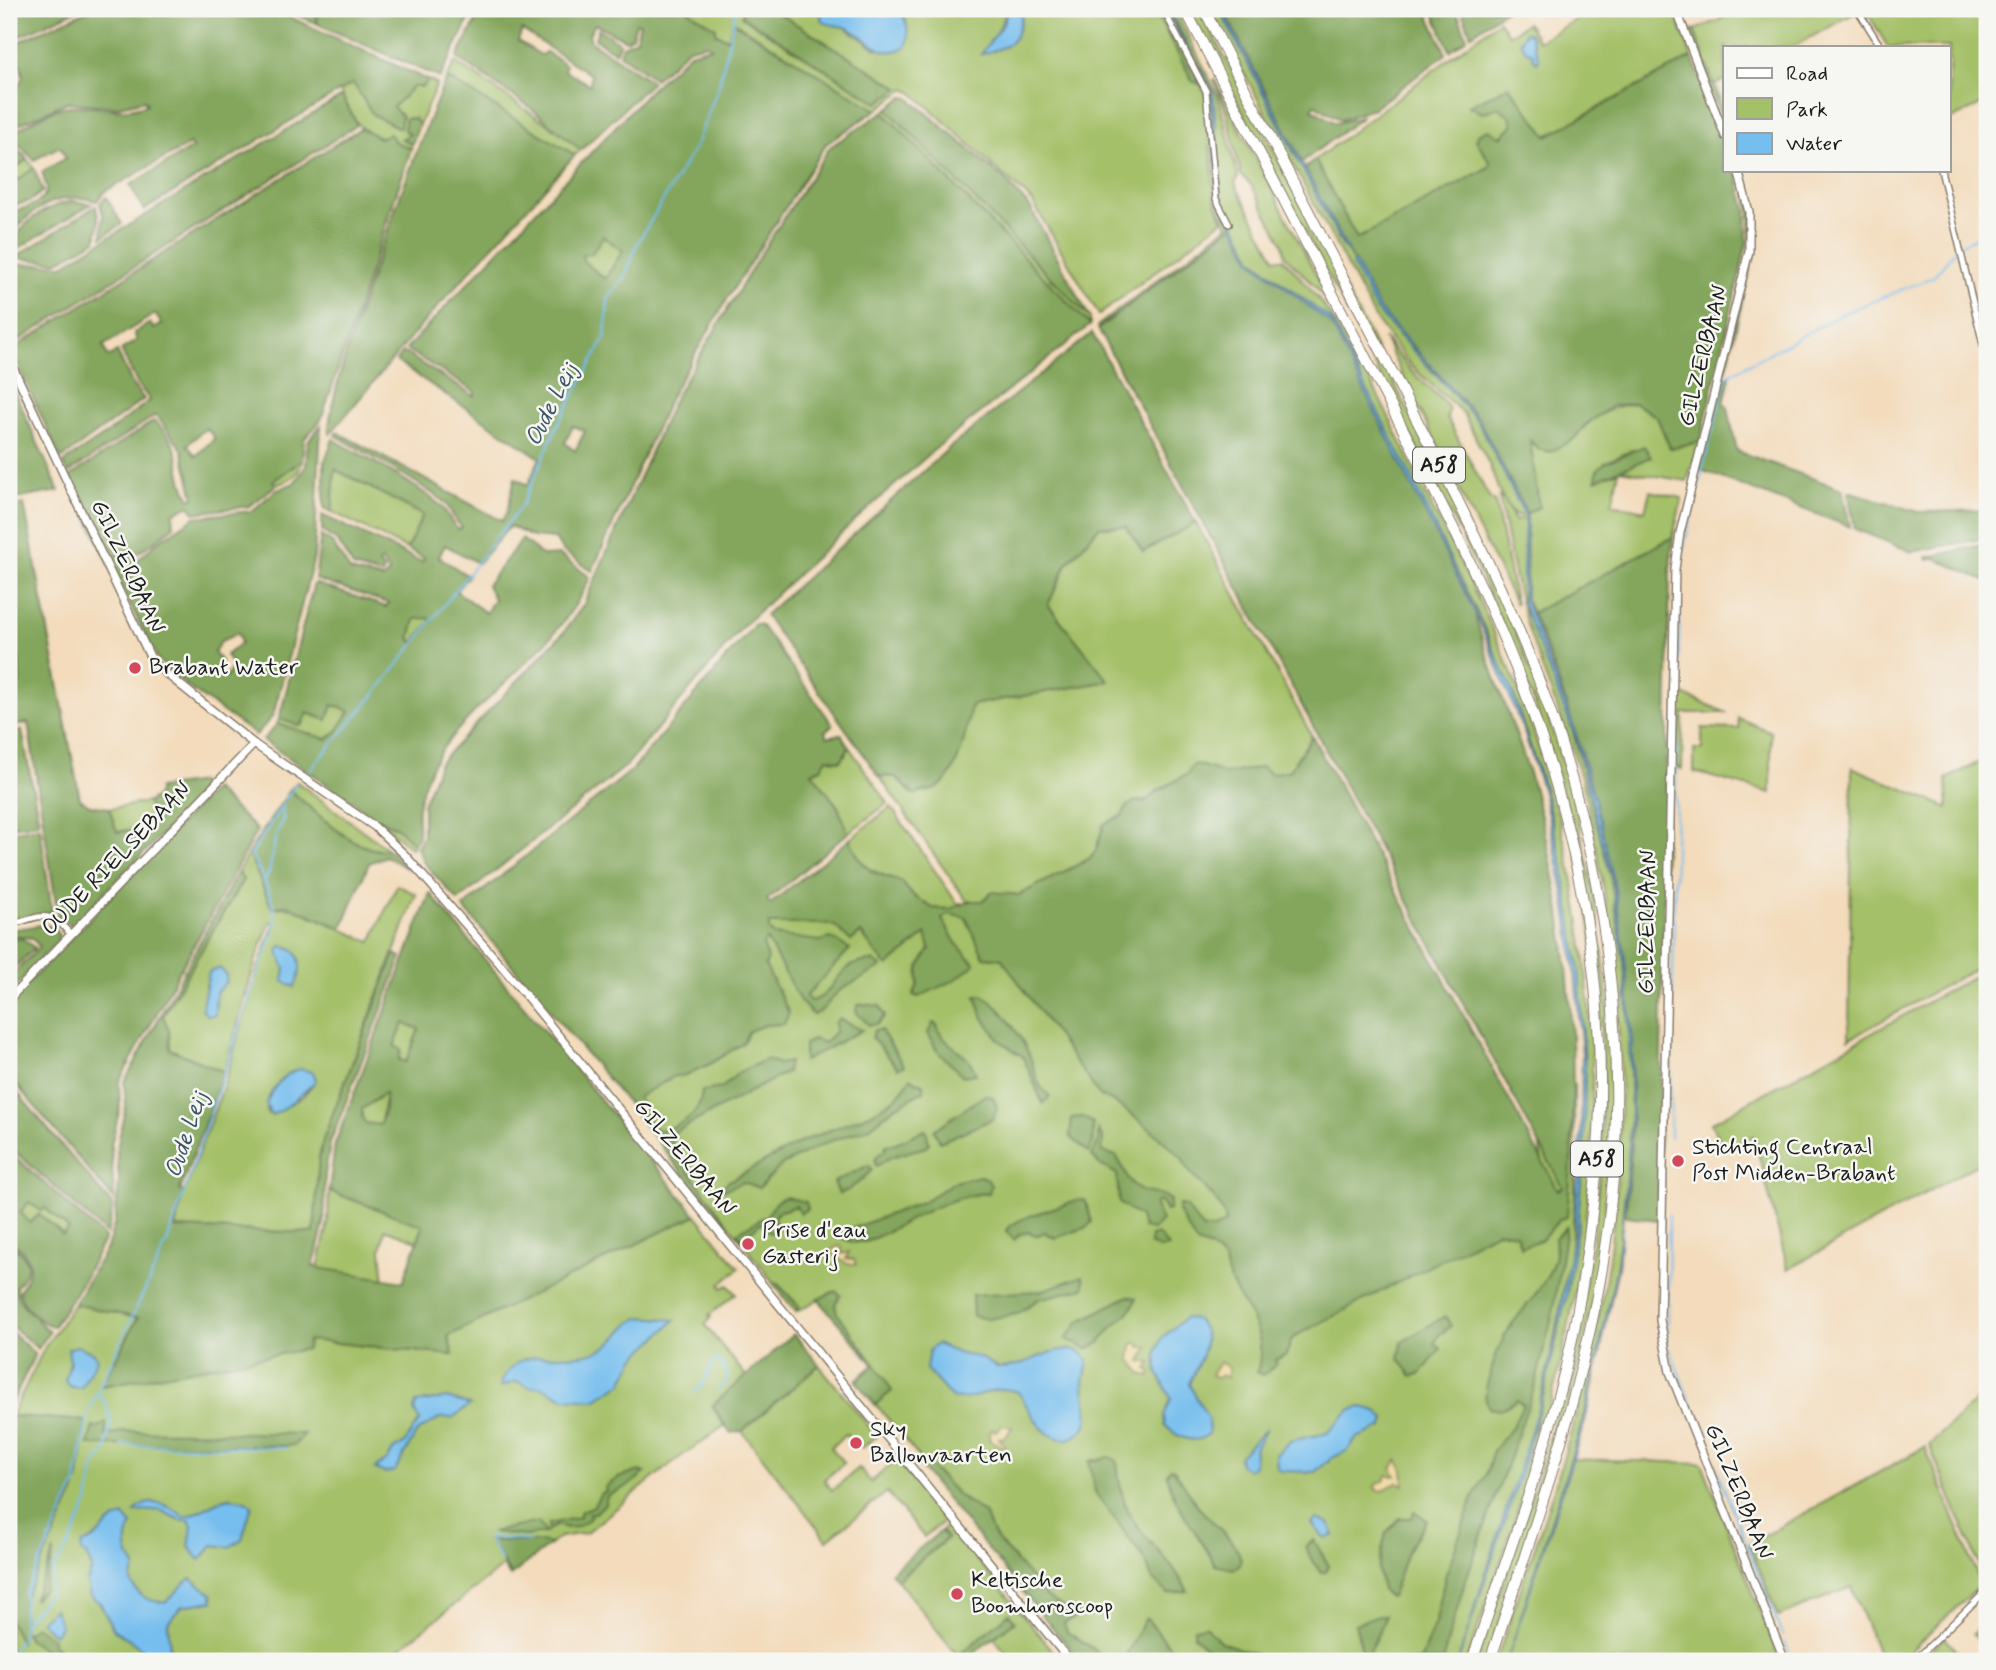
<svg xmlns="http://www.w3.org/2000/svg" width="1996" height="1670" viewBox="0 0 1996 1670" font-family="Mynerve,sans-serif">
  <rect width="100%" height="100%" fill="#f6f6f2"/>
  <filter id="ink" filterUnits="userSpaceOnUse"><feTurbulence type="fractalNoise" baseFrequency=".0143" numOctaves="2"/><feDisplacementMap in="SourceGraphic" scale="14" xChannelSelector="R" yChannelSelector="G"/><feConvolveMatrix kernelMatrix="1 2 1 2 8 2 1 2 1" color-interpolation-filters="sRGB"/></filter>
  <filter id="wash" filterUnits="userSpaceOnUse"><feTurbulence type="fractalNoise" baseFrequency=".00686" numOctaves="4" result="noise"/><feDisplacementMap in="SourceGraphic" scale="28" xChannelSelector="R" yChannelSelector="G"/><feGaussianBlur stdDeviation="1.57" result="paint"/><feColorMatrix in="noise" values="0 0 0 0 0 0 0 0 0 0 0 0 0 0 0 0 0 1.4 0 .05"/><feComposite in="paint" operator="in"/></filter>
  <g filter="url(#wash)">
    <rect width="100%" height="100%" fill="#f3dbbb"/>
    <g fill="#a4c068" stroke="#606e42" stroke-width="2" fill-rule="evenodd">
      <polygon points="686,9 743,9 742,17 878,103 898,87 772,9 820,9 822,21 845,27 876,49 908,41 906,20 900,9 1008,9 998,30 1019,29 1023,9 1154,9 1193,81 1200,84 1206,95 1215,201 1223,220 1099,315 1032,201 913,93 905,89 876,110 734,22 729,39 716,34 716,28"/>
      <polygon points="1165,9 1210,91 1219,197 1233,225 1098,328 1133,395 1097,326 1228,226 1218,201 1209,97"/>
      <path d="M1169,9H1175L1218,96L1238,177L1235,184L1275,259H1283C1354,328 1392,427 1436,515C1470,581 1504,648 1529,719C1600,920 1611,1139 1564,1347C1540,1454 1502,1557 1467,1661H1085L856,1380L874,1365L819,1299L796,1312L634,1101L747,1002L763,921L922,903C913,896 902,882 892,878C867,870 860,864 850,839L891,807L957,903H962L1074,1035L1548,1202L1534,1108L1574,1085L1575,1196L1570,1255L1543,1397L1566,1298L1578,1222L1585,1098L1579,968L1563,868L1547,799L1516,701L1482,622L1332,322L1253,260L1221,197L1213,92Z"/>
      <path d="M1189,9H1199L1203,16C1266,136 1328,255 1390,375C1444,482 1502,588 1542,701C1601,864 1623,1040 1605,1212C1589,1367 1536,1514 1486,1661H1477C1523,1525 1572,1388 1592,1245C1618,1061 1596,870 1532,697C1491,589 1437,487 1385,385C1320,259 1255,134 1189,9Z"/>
      <path d="M1210,9H1219L1223,16L1343,247L1349,252L1375,308L1477,420L1526,516L1522,602L1571,725L1610,875L1624,962L1629,1028L1631,1112L1626,1191L1617,1265L1601,1349L1572,1459L1702,1463L1780,1661H1496C1534,1549 1575,1438 1598,1321C1633,1148 1625,974 1587,802C1574,741 1546,685 1527,625C1514,583 1508,539 1499,497L1505,501L1515,521L1521,519L1520,515L1515,516L1500,494L1489,464L1463,413L1412,367L1376,320Z"/>
      <polygon points="1595,9 1673,9 1692,57 1547,136 1509,86 1482,113 1498,107 1511,116 1514,125 1482,150 1490,162 1489,167 1357,239 1315,160 1499,21 1509,35 1527,23 1538,41"/>
      <polygon points="1719,9 1852,9 1855,13 1793,47 1725,47 1725,80 1713,85 1694,30 1722,19"/>
      <polygon points="1865,9 1987,9 1987,102 1949,120 1949,47 1888,47"/>
      <polygon points="455,62 574,142 581,150 575,155 447,78"/>
      <polygon points="1214,79 1339,318 1315,286 1285,256 1283,244 1252,186 1241,175 1227,114"/>
      <path d="M428,80L437,84L419,125L415,119L406,118L404,130L410,134L402,139L412,144L411,149L395,142L392,136C361,142 352,115 340,91L353,83L374,115L399,128L401,117L393,107L413,86L423,87Z"/>
      <polygon points="887,109 1090,318 1090,325 883,112"/>
      <polygon points="27,159 34,168 9,187 9,174"/>
      <polygon points="603,236 623,251 605,279 584,262 581,254 592,253"/>
      <polygon points="1384,338 1411,371 1444,402 1449,409 1447,418 1490,499 1495,501 1516,605"/>
      <path d="M1635,403L1657,417L1670,448L1700,442L1687,481L1619,470L1612,504L1645,511L1650,491L1682,498L1673,537L1532,613L1526,599L1527,513L1539,507L1529,439L1536,443L1574,439C1591,417 1608,407 1635,403ZM1632,450L1650,457L1611,474L1605,463Z"/>
      <path d="M302,460C300,475 290,480 276,485L273,481Z"/>
      <polygon points="334,469 423,515 407,549 332,512"/>
      <path d="M1196,523L1312,736C1306,749 1296,756 1291,770L1270,774L1262,767L1226,774L1196,764L1188,774L1157,791L1150,799L1133,802L1122,816L1104,824L1096,850L1089,859L1019,895L991,893L982,901L968,903L879,776L896,777L911,793L932,790L969,715L971,705L1108,681L1048,605L1067,564L1099,527L1126,526L1143,552Z"/>
      <polygon points="428,617 432,620 413,643 410,638 415,619"/>
      <polygon points="1679,693 1727,713 1683,713 1682,769 1677,767"/>
      <polygon points="333,705 350,711 337,731 327,739 277,724 279,719 302,725 308,713 326,720"/>
      <polygon points="1738,718 1771,732 1771,793 1694,772 1694,749 1702,749 1702,728 1739,729"/>
      <polygon points="849,747 888,803 848,833 838,807 812,772 821,768 827,758 836,761 845,755"/>
      <polygon points="1987,758 1987,962 1849,1039 1852,767 1948,808 1946,779"/>
      <path d="M297,782L389,850C355,855 316,811 290,790Z"/>
      <polygon points="148,802 152,826 117,832 109,809"/>
      <polygon points="374,817 396,827 414,844 411,848"/>
      <path d="M249,852L272,908L291,907L371,942L397,885L416,894L324,1137L319,1157L314,1233L174,1228L179,1205L224,1085L257,971L275,922H270L256,959L224,1072L170,1049L169,1031L163,1016L243,880L238,872ZM226,981L216,992V1008H202L206,984ZM289,1073L313,1084L302,1097L271,1115L267,1112C266,1093 278,1086 289,1073Z"/>
      <polygon points="1987,969 1987,1159 1788,1269 1754,1136 1723,1150 1711,1123"/>
      <polygon points="404,1023 420,1029 406,1062 399,1060 401,1050 394,1046"/>
      <polygon points="386,1093 380,1126 365,1123 362,1117 362,1109"/>
      <polygon points="329,1191 424,1226 417,1241 385,1229 381,1250 384,1281 318,1268 328,1223"/>
      <polygon points="29,1202 45,1208 69,1229 63,1235 40,1215 30,1223 20,1212"/>
      <polygon points="696,1215 739,1268 720,1285 722,1288 728,1285 736,1294 709,1315 711,1317 705,1325 746,1376 712,1406 724,1426 672,1463 586,1533 560,1537 510,1576 503,1566 384,1661 58,1661 41,1646 56,1661 9,1661 9,1620 20,1641 24,1621 24,1599 75,1491 86,1421 11,1416 45,1347 74,1304 138,1317 102,1386 307,1349 308,1340 453,1355 448,1336"/>
      <polygon points="819,1365 877,1436 862,1448 846,1434 831,1447 844,1463 824,1480 832,1490 859,1468 871,1482 896,1460 945,1520 924,1537 887,1492 827,1540 742,1431"/>
      <polygon points="1987,1390 1987,1584 1929,1445"/>
      <polygon points="1925,1447 1981,1584 1900,1661 1881,1661 1851,1587 1778,1617 1749,1544"/>
      <polygon points="948,1524 1061,1661 1013,1661 994,1638 1015,1621 1009,1614 958,1656 897,1580 947,1539 941,1531"/>
      <polygon points="1987,1621 1987,1650 1973,1634"/>
      <polygon points="1944,1637 1967,1661 1920,1661"/>
    </g>
    <g fill="#83a65c" stroke="#50613c" stroke-width="2" fill-rule="evenodd">
      <polygon points="14,9 79,9 9,41 9,16"/>
      <path d="M91,9H272L428,80L423,87H413L393,107L402,116L400,128L373,115L353,83L144,210L130,185L192,148L190,144L104,192L97,201C61,190 27,209 9,240V212C24,209 43,205 47,189L42,172L66,158L60,146L34,160L9,134C26,126 46,111 64,107C93,102 118,117 147,104L145,100L116,107L67,102L9,129V86H19L23,76L20,64L16,62L9,65V46Z"/>
      <polygon points="282,9 315,9 316,23"/>
      <polygon points="318,9 474,9 440,78 318,24"/>
      <path d="M482,9H686L716,28V34L728,39L733,22L876,110L826,144L729,296L671,395L592,571L563,551L555,539L532,537L510,526L478,563L445,545L439,557L468,576L456,591L486,613L494,599L487,585L522,539L543,556L560,555L590,577C559,650 485,689 440,752C430,767 421,790 418,807C416,820 422,834 414,844L396,827L374,817L263,740L277,724L327,739L337,731L350,711L333,705L327,720L308,713L300,726L279,719L314,583L386,607L388,603L315,579L321,536L333,544L350,571L383,579L389,573L382,561L379,564L384,570L382,575L353,567L337,541L322,531V515L422,562L424,558L407,549L423,515L335,469L332,512L324,508V463L333,439C369,460 407,478 440,505C449,512 449,523 459,530L462,527C452,520 452,508 443,501C409,475 372,457 335,435L337,432L502,521L507,512L515,478L528,485L540,458L396,361L403,352L474,396L475,392L406,349L651,89L690,53L711,47L707,44L689,48L655,79L619,54L624,45L636,39L640,23H636L632,36L626,40L595,24L589,34L591,42L652,82L581,150L531,108L457,58ZM522,30L591,75L590,85L564,70L566,65L546,52L541,55L518,41ZM603,236L623,251L605,279L584,262L582,255L592,253ZM573,426L585,431L575,451L565,443ZM428,618L432,621L413,643L410,638L415,619Z"/>
      <polygon points="743,9 772,9 899,88 878,103 742,16"/>
      <polygon points="1154,9 1161,9 1200,84 1193,82"/>
      <polygon points="1223,9 1426,9 1446,54 1374,108 1341,120 1315,105 1312,109 1336,123 1362,117 1302,162"/>
      <polygon points="1432,9 1456,9 1467,38 1450,51"/>
      <polygon points="1461,9 1507,9 1471,35"/>
      <polygon points="598,29 620,43 615,52 595,39"/>
      <polygon points="1694,30 1725,115 1725,129 1688,32"/>
      <polygon points="1692,57 1725,142 1725,170 1736,170 1746,210 1747,243 1700,442 1670,448 1657,417 1635,403 1612,406 1584,426 1574,439 1550,452 1538,449 1530,440 1539,507 1527,513 1478,418 1411,344 1408,345 1374,303 1305,168 1315,160 1357,239 1489,167 1490,162 1476,140 1479,133 1489,129 1501,137 1513,124 1510,116 1498,107 1482,113 1469,106 1509,86 1547,136"/>
      <path d="M447,78L575,155L422,324L330,434C320,404 426,120 447,78Z"/>
      <polygon points="342,96 357,125 10,346 9,264 63,265"/>
      <polygon points="903,97 909,98 1004,179 1030,207 1090,318 887,109"/>
      <polygon points="883,112 1090,325 935,449 851,524 743,626 626,766 458,901 424,863 417,847 423,836 423,804 440,762 563,633 584,604 675,397 760,255 830,147"/>
      <polygon points="406,118 415,119 419,125 412,144 402,139 410,134 404,130"/>
      <path d="M361,128L380,138L389,134L395,142L411,149L321,420L304,439L302,460L273,481L276,485L250,506L194,513L190,505L173,513L174,526C168,531 135,557 131,556C126,555 121,550 115,549L104,553L69,477L154,421C189,451 172,469 190,499L194,497L182,449L156,415L68,473L63,463L109,432L150,400L138,385L121,350L137,340L134,333L150,323L154,329L162,324L155,314L103,346L108,357L117,352L134,387L144,399L61,459L11,350ZM206,428L215,438L196,456L187,445Z"/>
      <polygon points="9,139 27,159 9,174"/>
      <polygon points="34,168 43,191 30,201 13,206 9,203 9,187"/>
      <path d="M1740,170H1744L1751,196L1757,238L1726,371L1721,374C1738,309 1766,236 1740,170Z"/>
      <polygon points="106,197 122,224 102,237 103,215 100,203"/>
      <path d="M73,201L91,204L12,252C16,223 46,206 73,201Z"/>
      <polygon points="96,206 99,223 96,240 57,262 14,258"/>
      <path d="M1235,224L1253,259L1334,326L1474,609C1488,671 1518,729 1534,790C1573,930 1580,1073 1567,1217L1560,1219L1541,1240L1521,1247L1516,1234L1497,1231L1299,1334L1292,1339L1286,1355L1275,1360L1277,1364L1263,1375L1257,1372C1273,1322 1230,1303 1225,1261L1211,1248L1196,1243L1178,1211L1179,1205L1185,1206L1203,1229H1214L1226,1222C1218,1190 1190,1181 1182,1158C1164,1141 1122,1103 1100,1096L1002,959L984,957L966,918L949,914L942,919L956,943L975,964L955,980L918,997L913,995L918,985L919,967L930,949L926,934L888,966C876,956 871,945 861,933L851,941L835,926L827,924H769V930L774,935L820,941L831,938L850,949L806,996L810,1001C837,997 833,960 874,961L882,967L839,991L820,1012L813,1015L800,1001L767,940L763,944L768,960L765,965L789,1013L784,1024L765,1025L749,1031L743,1043L710,1064L683,1076H675L638,1097L647,1121L658,1130C680,1127 701,1115 702,1091L722,1088L739,1072L767,1059L778,1064L789,1062L787,1072L669,1135L674,1151L726,1222L729,1232L620,1094L463,907L632,770L755,624L761,625L833,725L825,731L828,737L841,734L849,747L840,761L827,758L821,768L812,772L838,807L848,833L767,900L770,904L850,839L859,859L872,872L902,882L912,895L933,908L950,909L971,901H982L993,892L1019,895L1089,859L1096,850L1104,824L1122,816L1126,807L1134,802H1145L1157,791L1188,774L1190,768L1196,764L1226,774L1262,767L1270,774L1291,770C1296,756 1306,749 1312,736L1558,1190L1563,1188L1098,329Z"/>
      <path d="M1092,333L1196,523L1143,552L1126,526L1099,527L1067,563L1048,605L1109,681L971,705C967,728 959,778 935,789C928,793 922,789 915,795L896,777L879,776L765,615L949,448Z"/>
      <polygon points="1730,376 1724,403 1728,408 1737,451 1842,489 1850,527 1698,469 1721,380"/>
      <polygon points="9,379 59,491 9,500"/>
      <path d="M321,425L314,557L273,716L256,735L189,688L158,660L106,557L115,553L137,561L156,543L195,517L252,511L275,491L294,483L306,466L308,441ZM238,633L241,643L226,655L233,667L226,677L213,674L221,661L214,652L221,641Z"/>
      <polygon points="1644,446 1651,457 1596,480 1597,470 1605,463"/>
      <polygon points="1848,491 1919,512 1987,510 1987,538 1912,552 1855,529"/>
      <polygon points="24,504 80,799 90,805 109,808 117,832 152,826 148,802 157,796 159,788 200,782 206,790 90,907 77,925 70,925 58,917 28,723 9,726 9,700 20,682 19,660 9,636 10,596 18,556 13,557 9,579 9,507"/>
      <path d="M1673,537L1670,571L1658,1220L1625,1216C1649,1010 1611,804 1532,613Z"/>
      <polygon points="1987,544 1987,582 1935,558 1928,560 1927,557"/>
      <path d="M9,647C16,662 19,678 9,693Z"/>
      <polygon points="22,730 39,823 9,827 9,732"/>
      <polygon points="214,789 257,830 119,1082 120,1108 111,1145 114,1200 9,1076 9,1003"/>
      <path d="M290,790C315,811 356,855 389,850L408,869L386,856L369,863L342,928L286,905L272,908L251,859L249,852Z"/>
      <polygon points="40,827 52,912 9,922 9,832"/>
      <path d="M238,872L243,879L163,1016L169,1031L170,1049L224,1072L180,1190L184,1192L175,1228L314,1233L319,1157L324,1137L395,954L401,957L396,972L330,1143L325,1174L324,1223L313,1267L403,1282L423,1226L329,1191L335,1144L430,893L696,1215L448,1336L453,1355L308,1340L307,1349L101,1386L138,1318L74,1304L107,1248L115,1222L119,1182L117,1149L126,1105L124,1083ZM404,1023L419,1029L406,1062L399,1060L401,1049L394,1046ZM385,1093V1108L380,1125L365,1123L362,1117V1109Z"/>
      <polygon points="42,925 54,927 59,936 57,942 9,993 9,978 40,947 32,938 9,935 9,930"/>
      <polygon points="22,938 35,948 9,972 9,939"/>
      <path d="M982,995C999,1003 1020,1035 1028,1052C1036,1070 1033,1084 1050,1096L1043,1104L1023,1057L999,1040L982,1015L976,996Z"/>
      <polygon points="862,1004 880,1006 885,1016 877,1024 869,1025 856,1012 857,1006"/>
      <polygon points="839,1019 862,1030 804,1061 804,1044 814,1039 824,1043 836,1031 835,1023"/>
      <path d="M933,1023L937,1025C942,1047 967,1048 976,1074L963,1076L937,1051L928,1033Z"/>
      <polygon points="874,1030 881,1030 904,1066 898,1068 872,1038"/>
      <polygon points="911,1078 924,1085 924,1091 895,1107 869,1128 828,1142 782,1165 759,1188 743,1182 724,1190 723,1186 729,1181 803,1141 870,1114 896,1098"/>
      <polygon points="9,1083 113,1206 107,1234 9,1146"/>
      <polygon points="985,1095 993,1097 997,1108 993,1119 940,1142 934,1130"/>
      <polygon points="1083,1117 1093,1123 1093,1142 1089,1153 1070,1136 1072,1118"/>
      <path d="M926,1130L929,1143L926,1147L891,1157L877,1166L875,1164L876,1157L885,1150L886,1145C902,1143 911,1134 926,1130Z"/>
      <path d="M1098,1130L1103,1139L1102,1151L1116,1156C1125,1168 1125,1180 1138,1189C1149,1196 1159,1190 1170,1200L1169,1210L1166,1211L1160,1201L1154,1204L1162,1221L1153,1230L1143,1228L1140,1217L1119,1203L1117,1174L1100,1165L1092,1156L1098,1142Z"/>
      <path d="M9,1151L105,1238L82,1282L53,1327C39,1322 22,1305 19,1291C37,1263 31,1260 9,1238ZM29,1202L41,1211L45,1208L69,1229L63,1235L39,1214L30,1223L20,1212Z"/>
      <path d="M869,1165L872,1170C862,1179 852,1190 839,1194L834,1182Z"/>
      <path d="M980,1176L987,1179L991,1185L989,1193C943,1196 906,1224 866,1242H852L835,1235L924,1201L954,1182Z"/>
      <polygon points="785,1197 806,1202 808,1209 800,1213 796,1206 778,1212 773,1219 779,1227 770,1233 761,1223 742,1239 737,1233 767,1215 778,1200"/>
      <path d="M1079,1200H1085L1092,1222L1085,1228L1055,1238L1044,1232L1037,1236L1029,1232L1020,1234L1014,1240L1006,1231C1012,1218 1063,1206 1079,1200Z"/>
      <path d="M1566,1227L1553,1313L1535,1386L1464,1585L1442,1661H1420L1436,1620L1445,1577L1474,1495L1486,1474L1493,1451L1513,1425L1523,1405L1517,1400L1500,1410L1489,1408C1482,1396 1487,1384 1491,1372C1495,1356 1501,1341 1510,1327C1527,1302 1561,1273 1555,1238Z"/>
      <polygon points="1158,1234 1168,1247 1160,1249 1150,1244 1151,1236"/>
      <path d="M9,1242C29,1261 35,1263 16,1287L18,1297L25,1307L49,1332L38,1349L9,1324Z"/>
      <polygon points="1083,1276 1084,1288 1039,1299 1017,1314 988,1319 973,1316 972,1295 1040,1291"/>
      <polygon points="772,1282 777,1283 799,1306 796,1312"/>
      <path d="M835,1291L841,1295L835,1304L837,1313C855,1338 876,1363 892,1391L875,1405L856,1381L874,1365L818,1299Z"/>
      <path d="M1128,1296L1136,1298C1133,1315 1108,1326 1100,1343L1087,1349L1066,1339L1080,1321Z"/>
      <polygon points="1445,1316 1451,1326 1439,1335 1434,1344 1441,1348 1421,1374 1412,1376 1399,1359 1402,1342"/>
      <polygon points="9,1330 35,1354 9,1409"/>
      <polygon points="794,1334 819,1365 742,1431 730,1433 713,1405"/>
      <polygon points="11,1416 86,1421 79,1478 24,1599 24,1631 20,1642 9,1620 9,1422"/>
      <polygon points="106,1422 106,1436 123,1431 305,1434 294,1445 286,1446 88,1445 93,1427 97,1428"/>
      <path d="M1110,1457L1117,1461C1121,1534 1157,1536 1188,1591L1168,1594L1152,1579L1145,1560L1095,1492L1089,1461Z"/>
      <polygon points="918,1464 928,1464 959,1496 985,1514 994,1536 1048,1598 1079,1616 1064,1623 1067,1632 1094,1649 1106,1661 1080,1661"/>
      <path d="M1170,1469H1173C1183,1481 1189,1495 1198,1506C1209,1521 1241,1543 1241,1563L1234,1569L1215,1565C1200,1534 1174,1509 1167,1474Z"/>
      <path d="M640,1471L645,1473L628,1486L607,1496L605,1504L595,1513H589L591,1517C581,1526 571,1532 558,1525L548,1530V1524L580,1517V1512L594,1506L601,1493L606,1492L605,1487L618,1478Z"/>
      <polygon points="1414,1511 1427,1520 1407,1552 1392,1596 1389,1597 1382,1590 1378,1568 1386,1533 1400,1518 1412,1518"/>
      <polygon points="538,1522 546,1533 524,1536 491,1532"/>
      <polygon points="941,1531 947,1538 897,1580 891,1572"/>
      <path d="M489,1540C502,1542 545,1540 551,1544L511,1575Z"/>
      <polygon points="1314,1540 1329,1566 1326,1572 1320,1572 1305,1547"/>
      <polygon points="54,1551 44,1589 33,1600"/>
      <polygon points="1009,1614 1015,1621 963,1661 958,1656"/>
      <path d="M1378,1615H1385C1382,1633 1370,1643 1368,1657H1364L1355,1624Z"/>
      <polygon points="1146,1618 1182,1661 1143,1661 1129,1657 1127,1653"/>
      <polygon points="35,1626 52,1638 52,1644 73,1661 59,1661 28,1638 26,1633"/>
      <path d="M1205,1626L1221,1642L1270,1660L1281,1655C1296,1662 1312,1654 1326,1661H1219L1194,1636V1628Z"/>
    </g>
    <g fill="#eeda9e" stroke="#857b5d" stroke-width="2">
      <polygon points="838,1246 842,1247 842,1254 849,1252 846,1259 854,1259 856,1264 847,1264 833,1254 832,1250"/>
      <polygon points="1136,1342 1141,1347 1149,1347 1141,1361 1151,1363 1147,1369 1152,1372 1150,1377 1142,1374 1130,1359 1132,1345"/>
      <polygon points="1220,1362 1229,1368 1227,1378 1222,1375 1217,1378 1211,1374"/>
      <polygon points="1002,1425 1012,1427 1006,1437 999,1438 1005,1445 1003,1447 989,1440 991,1430 998,1431"/>
      <polygon points="1397,1460 1403,1469 1404,1485 1397,1482 1383,1491 1376,1490 1375,1485 1385,1480 1387,1475 1396,1476 1392,1469"/>
    </g>
    <g fill="#76beee" stroke="#496d85" stroke-width="2">
      <path d="M820,9H900C906,20 911,35 906,47C877,62 869,35 845,27C836,25 830,26 822,21Z"/>
      <path d="M1008,9H1023C1015,43 1018,44 981,54L1003,24Z"/>
      <polygon points="1167,9 1213,92 1221,198 1253,260 1331,320 1411,476 1509,683 1542,781 1563,868 1579,968 1585,1065 1584,1149 1578,1222 1566,1298 1541,1403 1519,1479 1458,1661 1539,1405 1557,1329 1574,1232 1581,1135 1582,1053 1575,969 1563,887 1543,792 1525,735 1480,623 1331,324 1252,261 1219,197 1210,91"/>
      <polygon points="1219,9 1222,9 1349,254 1343,247"/>
      <polygon points="1525,32 1530,34 1539,59 1537,62 1533,59 1533,53 1526,51 1520,42"/>
      <polygon points="1354,261 1379,309 1478,419 1527,515 1525,600 1575,731 1596,804 1614,881 1625,956 1632,1035 1632,1112 1618,1268 1585,1421 1507,1661 1583,1420 1616,1273 1626,1191 1631,1112 1629,1028 1624,962 1612,881 1576,740 1522,602 1525,516 1477,420 1376,310 1352,264"/>
      <path d="M281,946C303,946 304,974 294,987L283,981L285,969L278,951Z"/>
      <polygon points="220,968 226,974 226,982 216,992 215,1015 206,1015 202,1008 209,972"/>
      <path d="M300,1069L313,1072L316,1079L313,1084L283,1110L271,1115L266,1104C272,1089 284,1072 300,1069Z"/>
      <path d="M645,1317L675,1320L635,1358L622,1383L595,1400L564,1398L542,1387H530L516,1381L500,1387C516,1335 572,1370 607,1346C621,1337 626,1319 645,1317Z"/>
      <path d="M1185,1318L1196,1319C1217,1338 1197,1364 1189,1384L1208,1418L1209,1434C1194,1446 1176,1437 1165,1425L1164,1417L1171,1399L1158,1373L1156,1354L1162,1338Z"/>
      <path d="M937,1344L960,1354L979,1357L999,1368C1027,1368 1056,1341 1081,1352L1088,1361C1087,1369 1084,1377 1084,1384C1084,1407 1099,1427 1069,1439C1040,1441 1032,1411 1018,1392C991,1382 975,1404 952,1398L926,1369L929,1350Z"/>
      <polygon points="77,1346 94,1353 97,1359 81,1388 71,1387 65,1381 70,1362 68,1349"/>
      <polygon points="447,1398 470,1405 452,1418 440,1418 417,1432 395,1471 385,1473 374,1469 387,1460 394,1449 404,1444 420,1420 414,1411 416,1403"/>
      <polygon points="1362,1407 1377,1411 1385,1419 1383,1427 1357,1438 1347,1451 1332,1458 1315,1472 1281,1471 1277,1468 1276,1455 1290,1441 1327,1433 1350,1410"/>
      <polygon points="1267,1428 1255,1448 1254,1465 1248,1470 1240,1464 1239,1456"/>
      <path d="M230,1498L243,1500L252,1505L242,1539L229,1547L213,1545L200,1560L189,1547L192,1526L189,1520H180L160,1510L135,1512C148,1494 172,1506 184,1517C201,1514 211,1501 230,1498Z"/>
      <path d="M124,1516L132,1525C124,1538 125,1553 135,1566L131,1581C135,1594 150,1604 167,1601L190,1578L212,1594L213,1601L182,1606L168,1622L170,1649L185,1661H198H171L144,1650L113,1629L100,1603L90,1596L87,1582L92,1568L86,1554L81,1552L82,1544C85,1543 89,1542 92,1540C103,1532 109,1519 124,1516Z"/>
      <polygon points="1317,1519 1329,1523 1334,1536 1325,1538 1312,1524"/>
      <polygon points="54,1609 61,1626 54,1634 40,1621"/>
    </g>
    <g fill="none" stroke-linecap="round" stroke-linejoin="round">
      <g stroke="#76beee" stroke-width="2">
        <polyline points="1962,244 1987,232"/>
        <polyline points="1702,471 1727,376 1844,313 1933,277 1958,247"/>
        <polyline points="1677,727 1681,559 1702,473"/>
        <polyline points="309,771 374,695 522,505 557,426 605,338 608,299 625,277 637,244 695,147 719,86 736,9"/>
        <polyline points="263,879 251,855 282,805"/>
        <polyline points="1670,1138 1677,736"/>
        <polyline points="1668,1343 1669,1214"/>
        <polyline points="1669,1348 1782,1635"/>
        <polyline points="718,1390 725,1384 728,1375 720,1361"/>
        <path d="M695,1392C707,1385 706,1369 717,1358"/>
        <polyline points="90,1409 97,1394"/>
        <polyline points="121,1445 286,1448"/>
        <polyline points="501,1561 488,1537 530,1541"/>
        <polyline points="23,1621 25,1594 76,1484 88,1415"/>
        <polyline points="1785,1642 1792,1661"/>
        <path d="M9,1654L22,1637L24,1623L49,1594L53,1570L72,1539L88,1502L95,1464L105,1453L111,1420L105,1402L97,1393L168,1240L262,960C279,928 279,914 264,881L269,873L276,835L283,819L282,804L296,784"/>
      </g>
    </g>
  </g>
  <g filter="url(#ink)">
    <g fill="none" stroke-linecap="round" stroke-linejoin="round">
      <defs>
        <g id="street">
          <polyline points="1163,9 1206,91 1216,199 1229,224"/>
          <polyline points="1857,9 1881,47"/>
          <polyline points="1941,170 1987,361"/>
          <path d="M9,925C42,917 45,907 71,934"/>
          <polyline points="1914,1661 1987,1590"/>
        </g>
        <g id="secondary">
          <polyline points="1676,9 1725,136"/>
          <polyline points="1738,170 1749,212 1749,251 1680,533 1675,569 1660,1320 1670,1372 1785,1661"/>
          <polyline points="9,359 153,663 254,744 375,827 405,855 500,964 1070,1661"/>
          <polyline points="9,999 254,744"/>
        </g>
        <g id="highway">
          <path d="M1185,9C1247,129 1309,249 1372,370C1429,479 1488,589 1530,705C1584,852 1611,1018 1596,1175C1590,1239 1581,1303 1566,1366C1541,1466 1505,1564 1472,1661"/>
          <path d="M1204,9C1268,135 1334,260 1399,385C1452,490 1509,595 1548,705C1611,883 1633,1076 1603,1262C1581,1399 1533,1530 1490,1661"/>
        </g>
      </defs>
      <use href="#street" stroke="#887c6c" stroke-width="8"/>
      <use href="#secondary" stroke="#887c6c" stroke-width="10"/>
      <use href="#highway" stroke="#887c6c" stroke-width="12"/>
      <use href="#street" stroke="#fff" stroke-width="5"/>
      <use href="#secondary" stroke="#fff" stroke-width="7"/>
      <use href="#highway" stroke="#fff" stroke-width="10"/>
    </g>
  </g>
  <g fill="#d1495b" stroke="#f6f6f2" stroke-width="2.5">
    <circle cx="135" cy="668" r="7"/>
    <circle cx="1678" cy="1161" r="7"/>
    <circle cx="748" cy="1244" r="7"/>
    <circle cx="856" cy="1443" r="7"/>
    <circle cx="957" cy="1594" r="7"/>
  </g>
  <g text-anchor="middle" dominant-baseline="central" stroke-width="5" stroke-linejoin="round" paint-order="stroke">
    <g fill="#f6f6f2" stroke="#5d5d5c" stroke-width="2">
      <rect x="1413" y="447.5" width="52" height="35" rx="5"/>
      <rect x="1571" y="1141.5" width="52" height="35" rx="5"/>
    </g>
    <g font-size="21" font-weight="bold" fill="#1c1c1c">
      <text x="1439" y="465">A58</text>
      <text x="1597" y="1159">A58</text>
    </g>
    <g font-size="23" fill="#1c1c1c" stroke="#f6f6f2">
      <text transform="translate(1704 356) rotate(-76)">GILZERBAAN</text>
      <text transform="translate(127 567) rotate(65)">GILZERBAAN</text>
      <text transform="translate(117 859) rotate(-46)">OUDE RIELSEBAAN</text>
      <text transform="translate(1648 922) rotate(-89)">GILZERBAAN</text>
      <text transform="translate(684 1158) rotate(50)">GILZERBAAN</text>
      <text transform="translate(1738 1492) rotate(68)">GILZERBAAN</text>
    </g>
    <g font-size="23" fill="#1c1c1c" stroke="#f6f6f2" text-anchor="start">
      <text x="149" y="668">Brabant Water</text>
      <text x="1692" y="1148">Stichting Centraal<tspan x="1692" dy="26">Post Midden-Brabant</tspan></text>
      <text x="762" y="1231">Prise d'eau<tspan x="762" dy="26">Gasterij</tspan></text>
      <text x="870" y="1430">Sky<tspan x="870" dy="26">Ballonvaarten</tspan></text>
      <text x="971" y="1581">Keltische<tspan x="971" dy="26">Boomhoroscoop</tspan></text>
    </g>
    <g font-size="24" font-style="italic" fill="#3c5566" stroke="#f6f6f2">
      <text transform="translate(552 405) rotate(-63)">Oude Leij</text>
      <text transform="translate(187 1135) rotate(-71)">Oude Leij</text>
    </g>
  </g>
  <rect width="1996" height="1670" fill="none" stroke="#f6f6f2" stroke-width="35"/>
  <rect x="1723" y="46" width="228" height="126" fill="#f6f6f2" stroke="#9f9f9c" stroke-width="2"/>
  <rect x="1737" y="68" width="35" height="10" fill="#ffffff" stroke="#9f9f9c" stroke-width="2"/>
  <text x="1786" y="80" font-size="21" fill="#1c1c1c">Road</text>
  <rect x="1737" y="98" width="35" height="21" fill="#a4c068" stroke="#9f9f9c" stroke-width="2"/>
  <text x="1786" y="116" font-size="21" fill="#1c1c1c">Park</text>
  <rect x="1737" y="133" width="35" height="21" fill="#76beee" stroke="#9f9f9c" stroke-width="2"/>
  <text x="1786" y="150" font-size="21" fill="#1c1c1c">Water</text>
</svg>
